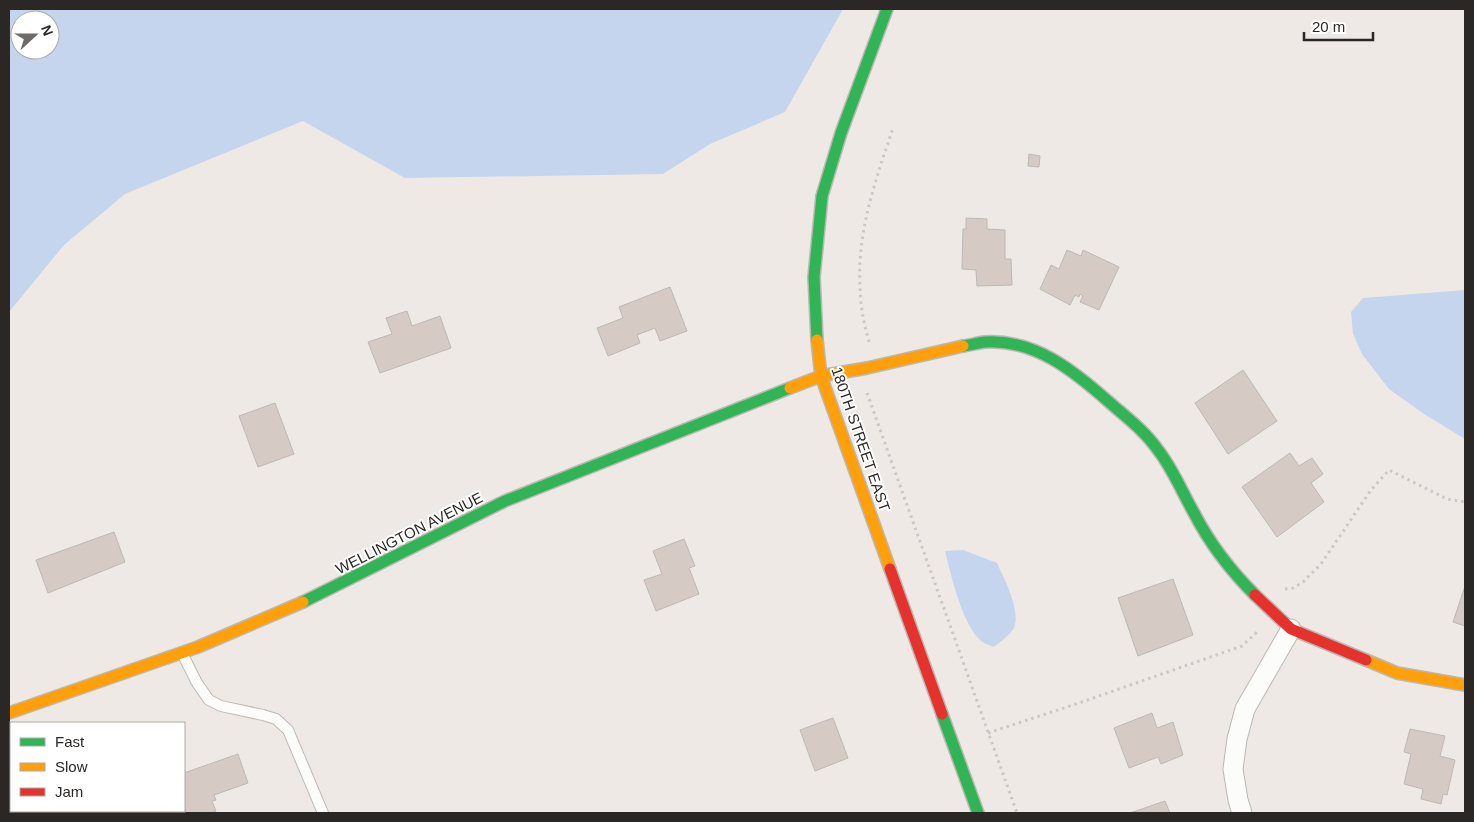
<svg xmlns="http://www.w3.org/2000/svg" width="1474" height="822" viewBox="0 0 1474 822" font-family="Helvetica,sans-serif">
  <rect width="100%" height="100%" fill="#eee9e5"/>
  <g fill="#c5d5ed" fill-rule="evenodd">
    <path d="M9,9H843L785,112L710,144L663,174L405,178L303,121L125,194L64,245L9,312ZM20,20H50V50H20Z"/>
    <polygon points="1465,290 1465,439 1424,414 1389,389 1362,354 1353,334 1351,312 1363,298"/>
    <path d="M963,550L997,563C1004,579 1021,609 1014,628C1010,635 1000,642 994,647C989,645 983,643 980,640C962,623 951,575 945,551Z"/>
  </g>
  <g fill="#d5cbc4" stroke="#bcb8b5">
    <polygon points="1029,154 1040,156 1039,167 1028,166"/>
    <polygon points="966,218 987,219 987,229 1005,230 1005,259 1011,259 1012,285 977,286 976,270 962,269 963,229 966,229"/>
    <polygon points="1067,250 1081,256 1083,250 1119,267 1099,310 1080,302 1083,296 1080,294 1079,297 1075,295 1070,305 1040,289 1051,265 1059,269"/>
    <polygon points="670,287 687,331 660,341 655,328 637,335 640,343 608,356 597,328 623,318 619,307"/>
    <polygon points="407,311 412,326 440,316 451,348 380,373 368,342 392,334 386,318"/>
    <polygon points="1243,370 1277,421 1228,454 1195,403"/>
    <polygon points="275,403 294,454 258,467 239,416"/>
    <polygon points="1290,453 1299,466 1312,458 1323,474 1311,483 1324,502 1277,537 1242,487"/>
    <polygon points="114,532 125,562 48,593 36,560"/>
    <polygon points="684,539 695,566 689,568 699,594 656,611 644,580 662,574 653,551"/>
    <polygon points="1173,579 1193,635 1138,656 1118,598"/>
    <polygon points="1465,586 1465,626 1453,622"/>
    <polygon points="1152,713 1157,728 1173,722 1183,755 1161,764 1158,757 1129,768 1114,728"/>
    <polygon points="833,718 848,758 815,771 800,730"/>
    <polygon points="1410,729 1445,736 1440,756 1455,760 1447,795 1443,794 1441,804 1421,799 1423,789 1404,784 1411,754 1404,752"/>
    <polygon points="238,754 248,783 214,795 216,800 212,801 216,811 210,813 186,813 184,805 184,773"/>
    <polygon points="1165,801 1170,813 1130,813"/>
  </g>
  <g fill="none" stroke-linecap="round" stroke-linejoin="round">
    <defs>
      <polyline id="lane" points="182,653 197,683 209,700 221,706 263,715 276,719 288,730 323,813"/>
      <polyline id="street" points="1242,813 1238,800 1233,769 1237,739 1245,709 1291,629"/>
      <g id="fast">
        <polyline points="817,340 814,277 822,196 841,133 887,9"/>
        <path d="M963,346C970,345 978,343 985,342C1035,339 1074,371 1109,402C1126,417 1145,431 1158,450C1173,469 1182,492 1194,513C1210,544 1230,570 1255,595"/>
        <polyline points="303,602 505,501 790,388"/>
        <polyline points="942,714 978,813"/>
      </g>
      <g id="slow">
        <polyline points="817,340 821,376 890,569"/>
        <polyline points="790,388 821,376 867,368 963,346"/>
        <polyline points="1366,660 1397,673 1465,685"/>
        <polyline points="9,713 198,647 303,602"/>
      </g>
      <g id="jam">
        <polyline points="890,569 942,714"/>
        <polyline points="1255,595 1291,629 1366,660"/>
      </g>
    </defs>
    <use href="#lane" stroke="#bbb8b4" stroke-width="12"/>
    <use href="#street" stroke="#bbb8b4" stroke-width="21"/>
    <use href="#fast" stroke="#bbb8b4" stroke-width="14"/>
    <use href="#slow" stroke="#bbb8b4" stroke-width="14"/>
    <use href="#jam" stroke="#bbb8b4" stroke-width="14"/>
    <g stroke="#c9c8c7" stroke-width="3" stroke-dasharray="2.5 4" stroke-linecap="butt">
      <path d="M869,342C864,323 860,305 860,285C857,231 876,179 893,128"/>
      <polyline points="867,393 1017,813"/>
      <polyline points="1285,589 1293,588 1303,582 1321,564 1371,490 1389,470 1447,499 1465,502"/>
      <polyline points="988,733 1073,705 1242,646 1257,632"/>
    </g>
    <use href="#lane" stroke="#fcfcfb" stroke-width="10"/>
    <use href="#street" stroke="#fcfcfb" stroke-width="19"/>
    <use href="#fast" stroke="#30b455" stroke-width="11"/>
    <use href="#slow" stroke="#ff9f0a" stroke-width="11"/>
    <use href="#jam" stroke="#e5322d" stroke-width="11"/>
  </g>
  <g text-anchor="middle" dominant-baseline="central" stroke-width="4" stroke-linejoin="round" paint-order="stroke">
    <g font-size="15" fill="#2a2724" stroke="#fff">
      <text transform="translate(861 439) rotate(71)">180TH STREET EAST</text>
      <text transform="translate(409 533) rotate(-27)">WELLINGTON AVENUE</text>
    </g>
  </g>
  <rect width="1474" height="822" fill="none" stroke="#2a2724" stroke-width="20"/>
  <rect x="10" y="722" width="175" height="90" fill="#ffffff" stroke="#aaa9a7"/>
  <rect x="20" y="738" width="25" height="8" fill="#30b455" stroke="#aaa9a7"/>
  <text x="55" y="747" font-size="15" fill="#2a2724">Fast</text>
  <rect x="20" y="763" width="25" height="8" fill="#ff9f0a" stroke="#aaa9a7"/>
  <text x="55" y="772" font-size="15" fill="#2a2724">Slow</text>
  <rect x="20" y="788" width="25" height="8" fill="#e5322d" stroke="#aaa9a7"/>
  <text x="55" y="797" font-size="15" fill="#2a2724">Jam</text>
  <g transform="translate(35 35) rotate(69)"><circle r="24" fill="#ffffff" stroke="#aaa9a7"/>
  <path d="M0-4L9 19L0 12L-9 19Z" fill="#6f6b68"/>
  <text y="-8" font-size="14" font-weight="bold" text-anchor="middle" fill="#2a2724">N</text>
  </g>
  <path d="M1304 32v8h69v-8" fill="none" stroke="#2a2724" stroke-width="2.5"/>
  <text x="1312" y="32" font-size="15" fill="#2a2724" stroke="#ffffff" stroke-width="4" paint-order="stroke">20 m</text>
</svg>
